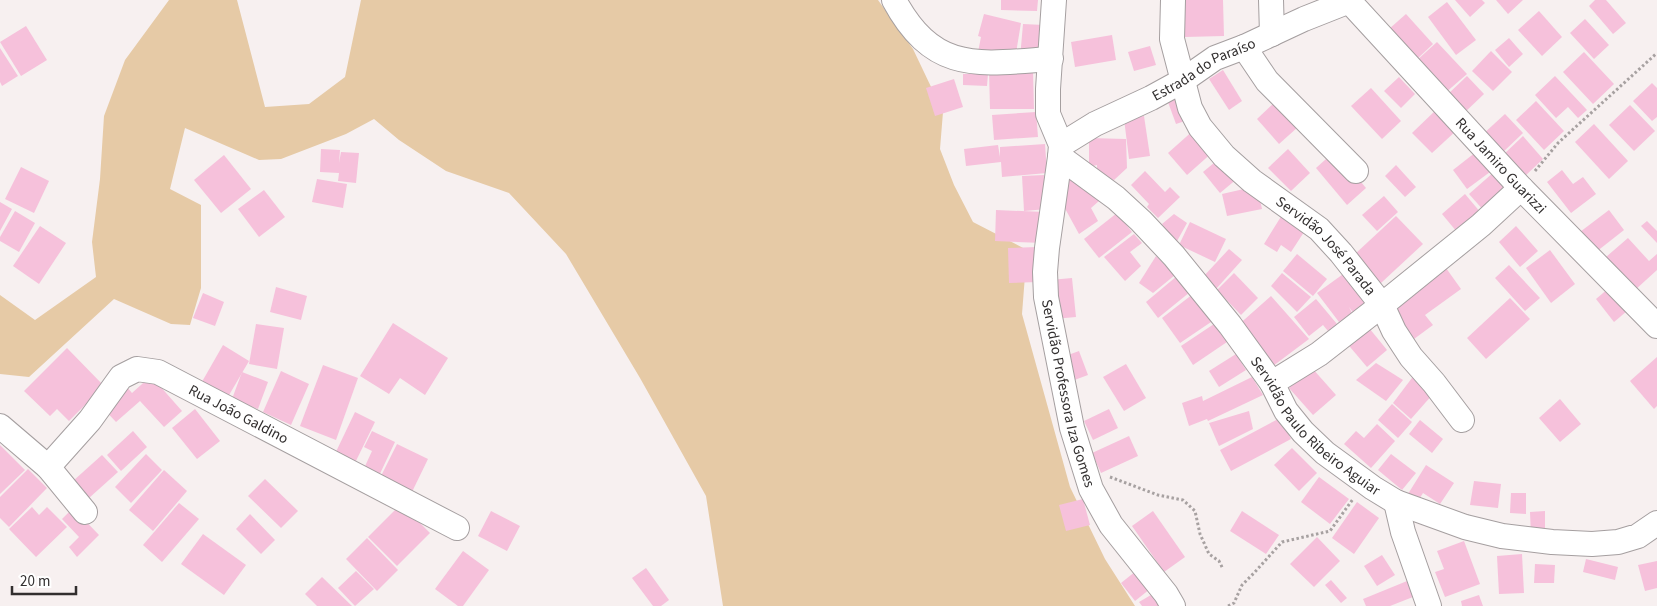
<svg xmlns="http://www.w3.org/2000/svg" width="1657" height="606" viewBox="0 0 1657 606" font-family="'Source Sans 3',sans-serif">
  <rect width="100%" height="100%" fill="#f7f0f0"/>
  <polygon fill="#e6caa6" points="169,0 237,0 265,107 309,104 345,77 361,0 878,0 913,49 943,112 940,149 954,185 973,222 1027,250 1022,314 1070,487 1105,559 1135,606 723,606 706,496 640,378 566,254 509,193 446,171 399,140 374,119 346,134 281,159 259,160 185,128 170,189 201,205 201,288 190,325 171,324 114,299 29,377 0,374 0,295 35,320 96,277 92,242 100,179 104,116 125,60"/>
  <g fill="#f6c1db">
    <polygon points="1001,0 1038,0 1037,11 1001,10"/>
    <polygon points="1184,0 1223,0 1224,36 1185,37"/>
    <polygon points="1455,0 1482,0 1485,3 1470,17"/>
    <polygon points="1496,0 1523,0 1508,14"/>
    <polygon points="1595,0 1606,0 1626,23 1613,34 1589,6"/>
    <polygon points="1447,2 1476,40 1456,55 1428,17"/>
    <polygon points="1539,11 1562,37 1542,56 1518,30"/>
    <polygon points="984,14 1021,23 1015,59 978,52 981,37 978,36"/>
    <polygon points="1406,14 1433,44 1416,60 1389,29"/>
    <polygon points="1585,19 1609,45 1594,59 1570,33"/>
    <polygon points="1023,24 1044,25 1044,56 1020,58"/>
    <polygon points="26,26 47,60 21,76 0,42"/>
    <polygon points="1112,35 1116,60 1075,67 1071,42"/>
    <polygon points="1509,38 1523,54 1509,67 1495,50"/>
    <polygon points="1437,42 1467,74 1444,94 1415,62"/>
    <polygon points="1150,46 1156,65 1134,71 1128,52"/>
    <polygon points="0,48 18,76 2,86 0,82"/>
    <polygon points="1491,51 1512,72 1493,91 1472,71"/>
    <polygon points="1584,52 1614,84 1593,104 1563,72"/>
    <polygon points="1223,70 1242,101 1229,110 1209,79"/>
    <polygon points="989,71 1033,71 1034,109 990,109"/>
    <polygon points="963,74 988,74 987,86 963,85"/>
    <polygon points="1467,76 1484,94 1463,114 1446,96"/>
    <polygon points="1555,76 1587,110 1578,118 1568,107 1556,118 1535,95"/>
    <polygon points="1399,77 1415,94 1401,108 1384,91"/>
    <polygon points="954,79 963,107 935,116 926,88"/>
    <polygon points="1652,83 1657,88 1657,117 1652,121 1633,101"/>
    <polygon points="1371,88 1401,121 1382,139 1351,106"/>
    <polygon points="1177,90 1188,120 1176,124 1165,94"/>
    <polygon points="1536,101 1564,131 1544,150 1516,120"/>
    <polygon points="1275,102 1298,127 1279,144 1257,119"/>
    <polygon points="1630,105 1655,131 1634,151 1609,125"/>
    <polygon points="1437,109 1457,130 1432,153 1412,133"/>
    <polygon points="1036,112 1038,137 994,140 992,115"/>
    <polygon points="1505,114 1523,133 1500,155 1482,135"/>
    <polygon points="1144,116 1150,156 1129,159 1124,119"/>
    <polygon points="1594,124 1628,161 1609,179 1575,142"/>
    <polygon points="1195,129 1214,151 1187,175 1168,153"/>
    <polygon points="1523,136 1543,159 1523,178 1502,156"/>
    <polygon points="1089,138 1126,139 1127,168 1114,180 1097,173 1097,165 1089,167"/>
    <polygon points="1045,144 1047,173 1002,177 1001,162 966,166 964,149 998,145 1000,157 1000,147"/>
    <polygon points="321,149 340,150 339,163 341,152 359,153 356,183 338,181 339,173 320,172"/>
    <polygon points="1288,149 1310,173 1291,191 1268,168"/>
    <polygon points="1335,151 1366,188 1347,205 1316,168"/>
    <polygon points="1476,152 1490,172 1467,189 1453,170"/>
    <polygon points="224,155 251,189 221,213 194,180"/>
    <polygon points="1220,158 1238,178 1220,193 1203,172"/>
    <polygon points="1396,165 1416,187 1405,197 1385,176"/>
    <polygon points="21,167 49,181 34,213 5,199"/>
    <polygon points="1562,170 1573,184 1583,177 1596,194 1571,213 1547,182"/>
    <polygon points="1145,171 1165,192 1170,187 1180,197 1158,218 1147,207 1149,204 1131,185"/>
    <polygon points="1494,172 1510,189 1485,212 1469,194"/>
    <polygon points="1070,174 1099,201 1091,208 1098,221 1079,234 1062,203"/>
    <polygon points="1044,175 1047,209 1024,211 1022,176"/>
    <polygon points="317,179 347,184 343,208 312,202"/>
    <polygon points="1257,186 1262,209 1227,216 1222,194"/>
    <polygon points="264,190 285,217 259,237 238,209"/>
    <polygon points="1465,194 1481,213 1457,232 1442,214"/>
    <polygon points="1384,196 1398,212 1377,231 1362,215"/>
    <polygon points="0,202 12,209 0,231"/>
    <polygon points="996,210 1044,212 1043,243 995,241"/>
    <polygon points="1609,210 1624,230 1596,252 1580,232"/>
    <polygon points="15,211 35,223 19,252 0,241 0,237"/>
    <polygon points="1117,213 1132,232 1099,258 1084,239"/>
    <polygon points="1174,214 1187,223 1176,243 1162,224"/>
    <polygon points="1282,215 1306,229 1291,252 1281,245 1277,252 1264,244"/>
    <polygon points="1396,216 1423,244 1381,283 1355,254"/>
    <polygon points="1647,221 1657,231 1657,243 1641,226"/>
    <polygon points="1190,222 1226,239 1215,262 1179,245"/>
    <polygon points="40,226 66,243 39,284 13,266"/>
    <polygon points="1516,226 1538,251 1520,267 1499,242"/>
    <polygon points="1134,234 1142,243 1130,252 1141,266 1125,281 1104,257"/>
    <polygon points="1628,238 1649,261 1657,254 1657,270 1635,290 1606,257"/>
    <polygon points="1037,247 1038,282 1009,283 1008,248"/>
    <polygon points="1229,249 1242,260 1216,289 1203,277"/>
    <polygon points="1550,250 1575,284 1551,303 1526,268"/>
    <polygon points="1297,254 1327,279 1313,296 1283,271"/>
    <polygon points="1156,256 1175,275 1153,293 1139,283"/>
    <polygon points="1509,265 1540,298 1525,311 1495,278"/>
    <polygon points="1446,268 1461,289 1425,315 1433,325 1414,339 1392,308"/>
    <polygon points="1346,272 1369,301 1354,314 1349,307 1352,313 1339,322 1317,293"/>
    <polygon points="1234,273 1258,298 1241,315 1217,290"/>
    <polygon points="1282,273 1311,297 1297,312 1271,286"/>
    <polygon points="1177,276 1190,292 1158,318 1146,302"/>
    <polygon points="1072,278 1076,317 1054,319 1050,280"/>
    <polygon points="276,287 307,296 301,320 270,312"/>
    <polygon points="1609,288 1627,311 1614,322 1596,299"/>
    <polygon points="203,293 224,302 215,326 193,318"/>
    <polygon points="1193,294 1214,320 1180,343 1162,318"/>
    <polygon points="1271,296 1309,339 1273,366 1255,340 1249,346 1236,327"/>
    <polygon points="1510,298 1530,319 1486,359 1467,338"/>
    <polygon points="1316,299 1337,324 1328,331 1323,325 1309,336 1294,317"/>
    <polygon points="393,323 448,358 425,395 400,378 389,394 360,376"/>
    <polygon points="1365,323 1387,350 1367,367 1345,341"/>
    <polygon points="256,324 284,328 277,369 249,364"/>
    <polygon points="1214,324 1227,342 1193,365 1181,346"/>
    <polygon points="223,345 249,361 225,402 199,387"/>
    <polygon points="67,348 104,386 69,421 57,409 50,416 24,391"/>
    <polygon points="1079,351 1088,375 1069,382 1060,358"/>
    <polygon points="1236,354 1246,370 1219,387 1209,371"/>
    <polygon points="1657,357 1657,406 1654,409 1630,381"/>
    <polygon points="1376,363 1403,380 1386,401 1356,380"/>
    <polygon points="1126,364 1146,398 1124,411 1103,377"/>
    <polygon points="323,365 358,378 336,440 300,426"/>
    <polygon points="1312,368 1336,395 1313,415 1289,388"/>
    <polygon points="281,371 309,384 291,425 263,412"/>
    <polygon points="242,372 268,382 258,409 232,399"/>
    <polygon points="1415,374 1433,394 1411,419 1393,403"/>
    <polygon points="151,376 182,411 164,427 140,401 116,422 102,407 126,386 132,393"/>
    <polygon points="1252,377 1263,395 1208,421 1207,419 1189,426 1182,403 1202,396 1203,401"/>
    <polygon points="1560,399 1581,424 1560,442 1539,418"/>
    <polygon points="1392,404 1412,422 1398,438 1378,420"/>
    <polygon points="195,409 220,441 197,459 172,428"/>
    <polygon points="1109,409 1118,428 1093,440 1084,421"/>
    <polygon points="1249,411 1253,429 1219,446 1209,423"/>
    <polygon points="355,412 375,422 353,467 333,458"/>
    <polygon points="1280,418 1291,439 1231,471 1220,450"/>
    <polygon points="1420,420 1443,439 1432,453 1409,434"/>
    <polygon points="1377,424 1395,441 1371,468 1344,444 1356,431 1364,438"/>
    <polygon points="133,431 147,447 121,471 107,455"/>
    <polygon points="372,431 395,442 376,482 361,475 372,451 364,447"/>
    <polygon points="1129,436 1138,456 1101,473 1092,453"/>
    <polygon points="397,444 428,459 411,494 380,478"/>
    <polygon points="0,445 25,470 0,494"/>
    <polygon points="1292,448 1317,473 1299,491 1274,465"/>
    <polygon points="146,454 162,470 131,503 115,487"/>
    <polygon points="1391,454 1416,473 1402,490 1378,470"/>
    <polygon points="102,455 118,472 89,498 73,481"/>
    <polygon points="1426,465 1454,483 1440,504 1423,493 1418,501 1408,494"/>
    <polygon points="28,469 47,488 9,527 0,518 0,497"/>
    <polygon points="164,470 187,491 153,531 129,510"/>
    <polygon points="1319,477 1349,499 1330,524 1301,502"/>
    <polygon points="265,479 298,511 281,528 248,496"/>
    <polygon points="1474,481 1501,484 1498,508 1470,505"/>
    <polygon points="1511,493 1526,493 1526,514 1510,513"/>
    <polygon points="1083,499 1090,525 1066,531 1059,505"/>
    <polygon points="1357,502 1379,518 1354,554 1332,538"/>
    <polygon points="179,503 199,519 162,562 143,545"/>
    <polygon points="401,504 430,533 397,566 368,537"/>
    <polygon points="32,507 39,515 47,507 67,527 36,557 9,529"/>
    <polygon points="73,508 99,535 77,557 69,547 79,537 62,519"/>
    <polygon points="491,511 520,526 507,551 478,536"/>
    <polygon points="1153,511 1185,557 1164,572 1132,526"/>
    <polygon points="1242,511 1279,535 1266,554 1230,531"/>
    <polygon points="1545,511 1545,535 1531,536 1530,512"/>
    <polygon points="250,514 275,540 261,554 236,529"/>
    <polygon points="203,534 246,565 224,595 181,564"/>
    <polygon points="1317,537 1340,561 1314,587 1290,564"/>
    <polygon points="367,538 398,570 377,591 346,559"/>
    <polygon points="1464,541 1480,584 1445,597 1435,572 1444,569 1437,551"/>
    <polygon points="463,551 489,570 463,606 458,606 435,589"/>
    <polygon points="1522,554 1524,593 1499,594 1497,556"/>
    <polygon points="1382,555 1395,575 1377,586 1364,566"/>
    <polygon points="1586,559 1618,567 1615,580 1583,572"/>
    <polygon points="1657,561 1657,588 1645,591 1638,565"/>
    <polygon points="1535,564 1555,565 1554,583 1534,583"/>
    <polygon points="646,568 669,600 661,606 653,606 632,578"/>
    <polygon points="356,571 374,589 355,606 338,588"/>
    <polygon points="1136,571 1150,589 1135,601 1121,583"/>
    <polygon points="322,577 352,606 317,606 305,594"/>
    <polygon points="1412,579 1418,595 1390,606 1366,606 1363,599"/>
    <polygon points="1331,580 1347,598 1341,603 1325,585"/>
    <polygon points="1156,592 1165,606 1142,606 1139,602"/>
    <polygon points="1479,595 1483,606 1462,606 1461,601"/>
  </g>
  <g fill="none" stroke-linecap="round" stroke-linejoin="round">
    <defs>
      <g id="minor">
        <path d="M894,0C934,74 978,64 1051,59"/>
        <path id="s1" d="M1054,0L1048,89V114L1061,145L1060,157L1116,198L1141,221L1174,256L1230,325L1272,383L1286,411L1303,432L1325,453L1373,488L1396,502L1465,527L1502,536L1552,542L1592,544L1618,542L1638,536L1657,523"/>
        <path id="s2" d="M1173,0L1172,39L1190,108L1200,127L1224,156L1252,181L1319,229L1341,253L1382,305L1394,331L1411,357L1434,383L1462,420"/>
        <polyline points="1271,0 1272,34"/>
        <path id="s3" d="M1349,1L1521,188L1657,326"/>
        <polyline points="1244,47 1267,81 1356,171"/>
        <path id="s4" d="M1061,145L1095,124L1151,98L1182,81L1215,58L1244,47L1304,19L1352,0"/>
        <path id="s5" d="M1060,157L1047,248L1045,272L1046,297L1072,428L1091,489L1111,525L1166,594L1173,606"/>
        <polyline points="1272,383 1319,354 1382,305 1481,225 1521,188"/>
        <polyline points="0,426 48,467 85,512"/>
        <path id="s6" d="M48,467L90,420L121,377L137,369L158,372L457,528"/>
        <polyline points="1396,502 1403,532 1429,606"/>
      </g>
    </defs>
    <use href="#minor" stroke="#a59fa0" stroke-width="26"/>
    <g stroke="#a7a1a1" stroke-width="3" stroke-dasharray="2.5 2.5" stroke-linecap="butt">
      <polyline points="1535,171 1558,143 1657,53"/>
      <polyline points="1110,477 1158,495 1183,500 1195,511 1200,534 1209,554 1219,561 1223,569"/>
      <polyline points="1228,606 1234,603 1242,585 1254,573 1282,542 1330,531 1353,499"/>
    </g>
    <use href="#minor" stroke="#fff" stroke-width="24"/>
  </g>
  <g text-anchor="middle" dominant-baseline="central" stroke-width="4" stroke-linejoin="round" paint-order="stroke">
    <g font-size="15" fill="#322f2f" stroke="#fff">
      <text stroke="none"><textPath href="#s4" startOffset="162">Estrada do Paraíso</textPath></text>
      <text stroke="none"><textPath href="#s3" startOffset="224">Rua Jamiro Guarizzi</textPath></text>
      <text stroke="none"><textPath href="#s2" startOffset="306">Servidão José Parada</textPath></text>
      <text stroke="none"><textPath href="#s5" startOffset="240">Servidão Professora Iza Gomes</textPath></text>
      <text stroke="none"><textPath href="#s6" startOffset="246">Rua João Galdino</textPath></text>
      <text stroke="none"><textPath href="#s1" startOffset="534">Servidão Paulo Ribeiro Aguiar</textPath></text>
    </g>
  </g>
  <path d="M12 586v8h64v-8" fill="none" stroke="#322f2f" stroke-width="2.5"/>
  <text x="20" y="586" font-size="15" fill="#322f2f" stroke="#ffffff" stroke-width="4" paint-order="stroke">20 m</text>
</svg>
